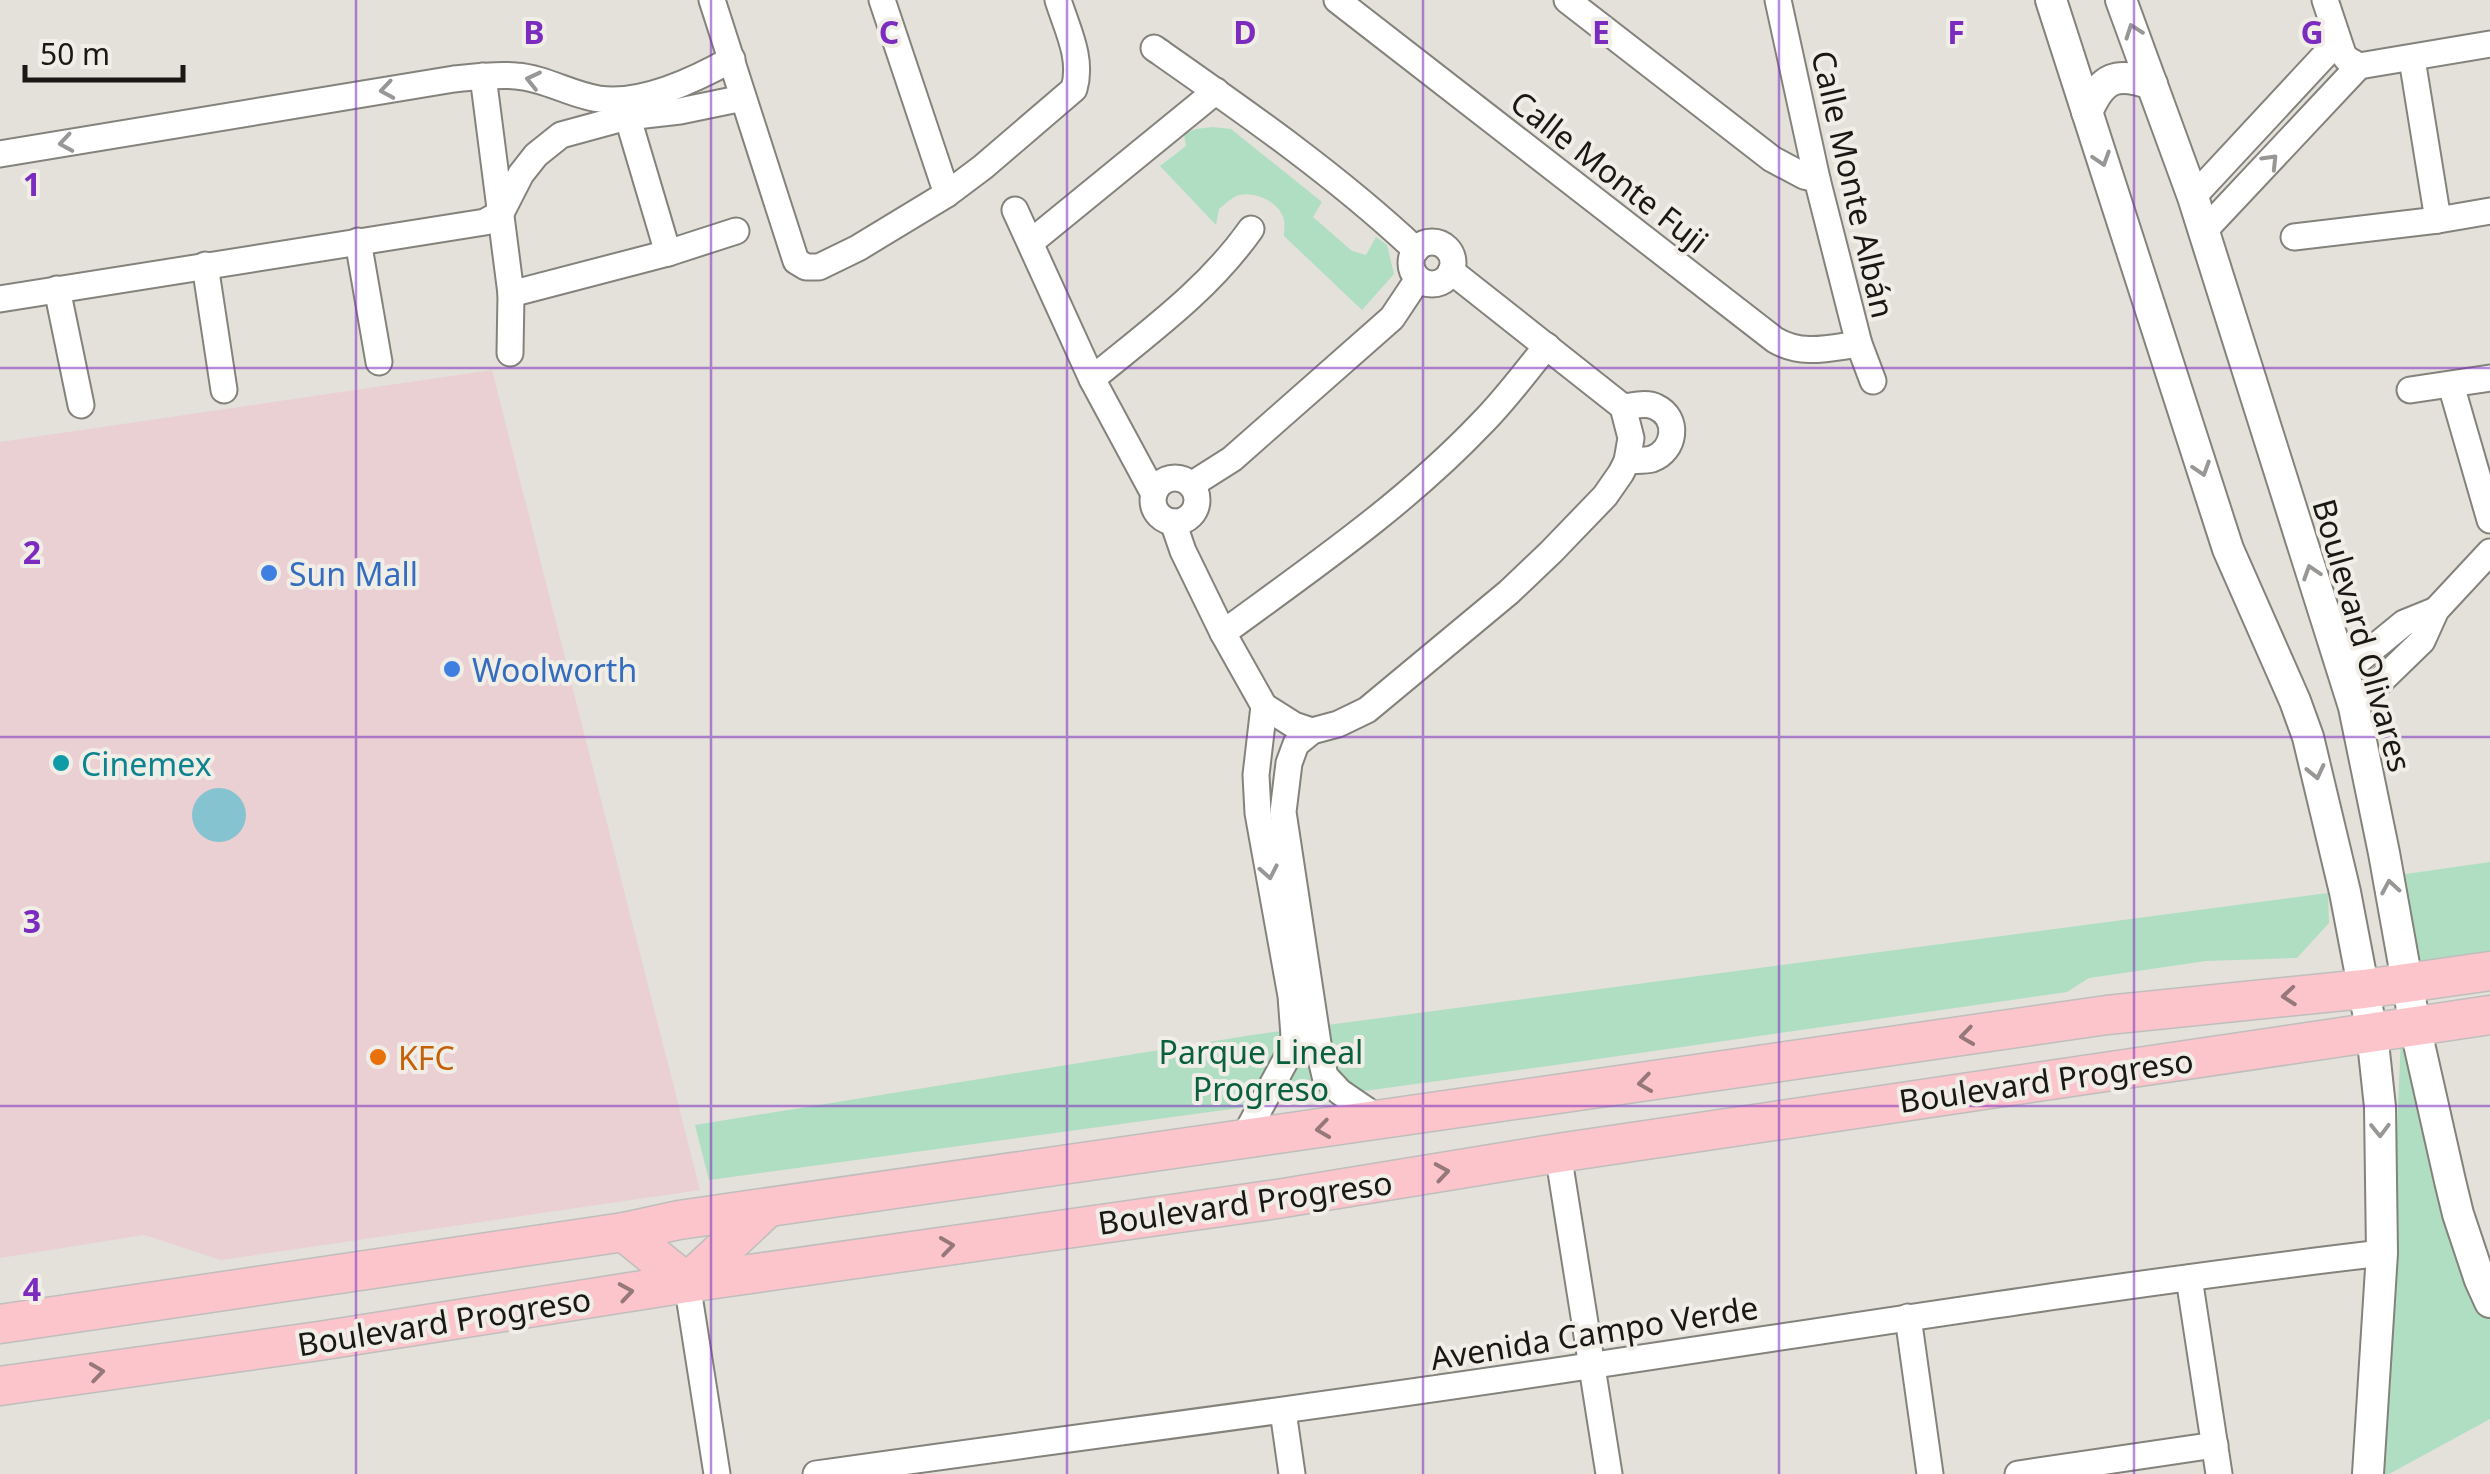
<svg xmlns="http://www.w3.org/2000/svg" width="2490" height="1474" viewBox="0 0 2490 1474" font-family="'Noto Sans',sans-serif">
  <rect width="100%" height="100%" fill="#e3e1da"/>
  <polygon fill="#ead0d2" points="492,370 700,1190 221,1260 144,1235 0,1258 0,442"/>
  <g fill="#afdec2">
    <path d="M1213,127L1231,129L1322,202L1313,217L1352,251L1366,255L1376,237L1387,245L1394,274L1362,310L1284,236C1284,231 1285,225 1284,220C1280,202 1255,191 1239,195C1231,198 1225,204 1219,209L1216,225L1160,166L1186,146L1184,134L1196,129Z"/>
    <polygon points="2490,862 2490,956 2413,967 2392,876"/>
    <polygon points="2328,893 2329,923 2297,958 2206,961 2089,978 2067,992 1548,1066 709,1180 695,1125 1252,1035"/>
    <polygon points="2401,1035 2490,1264 2490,1419 2389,1474 2383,1474"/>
  </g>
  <circle fill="#86c3d1" cx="219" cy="815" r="27"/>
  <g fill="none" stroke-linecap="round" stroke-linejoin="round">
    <defs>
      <g id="minor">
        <path d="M712,0L796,261L806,267H819L858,248L947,194L983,167L1074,89C1083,58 1067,29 1058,0"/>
        <polyline points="882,0 947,194"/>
        <path d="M1337,0L1775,340C1802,356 1829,348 1859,344"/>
        <polyline points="1567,0 1772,159 1804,176 1817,179"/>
        <polyline points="1778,0 1817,179 1859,344 1873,381"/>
        <polyline points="2325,0 2343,54 2347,59 2359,66 2490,44"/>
        <path d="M1154,48C1244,111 1335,174 1416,250"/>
        <polyline points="2412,59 2438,220"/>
        <polyline points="483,76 511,294 510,353"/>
        <polyline points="624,105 668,253"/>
        <path d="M0,154L454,79C474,77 496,74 516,76C545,78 571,95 599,99C643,105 695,80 732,59"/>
        <polyline points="2193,197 2338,41"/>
        <polyline points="1015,210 1092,379 1154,494"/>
        <polyline points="2203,232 2359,66"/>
        <polyline points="2294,237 2438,220 2490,211"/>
        <polyline points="358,241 379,362"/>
        <polyline points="1031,242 1216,91"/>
        <circle cx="1432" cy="263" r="21"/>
        <polyline points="205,265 224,390"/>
        <polyline points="57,289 81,405"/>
        <polyline points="511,294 668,253 736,231"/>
        <polyline points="0,299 485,222 501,213 521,174 536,155 561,135 627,117 680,111 743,98"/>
        <path d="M1092,379C1149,332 1208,290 1251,229"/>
        <polyline points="2451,385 2490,520"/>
        <polyline points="2410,390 2490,378"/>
        <path d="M1623,407C1633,406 1647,402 1656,407C1680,418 1675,451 1652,459C1644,461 1634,460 1627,461"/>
        <circle cx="1175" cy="500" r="22"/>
        <polyline points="1191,485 1232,459 1392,318 1418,279"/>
        <polyline points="1173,522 1183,551 1223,633 1264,706 1294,725 1312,731"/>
        <path d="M1223,633C1313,567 1405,504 1482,423C1506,399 1526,371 1547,346"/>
        <polyline points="2343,673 2404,623 2436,610"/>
        <polyline points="2354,707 2422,641 2436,610 2490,552"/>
        <polyline points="1381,1120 1340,1092 1325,1076 1319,1050 1283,812 1289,763 1296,744 1312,731 1338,724 1367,710 1509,592 1551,552 1605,496 1621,473 1627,461 1631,438 1623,407 1451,271"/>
        <polyline points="1242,1141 1290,1052 1294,1036 1291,996 1258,813 1256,775 1264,706"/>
        <polyline points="1558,1153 1609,1474"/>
        <polyline points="2189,1278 2219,1474"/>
        <polyline points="687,1283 717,1474"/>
        <polyline points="1908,1317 1930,1474"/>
        <polyline points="1283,1411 1292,1474"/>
        <path d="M816,1474C1076,1437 1336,1405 1595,1365C1857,1326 2119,1284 2382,1253"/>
        <polyline points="2018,1474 2215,1445"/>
      </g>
      <g id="tertiary">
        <polyline points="2051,0 2228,549 2295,701 2308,737 2345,892 2372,1033 2380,1107 2382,1253 2368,1474"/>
        <polyline points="2121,0 2193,197 2354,707 2384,853 2415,1026 2450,1181 2458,1214 2480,1280 2490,1302"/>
        <path d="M2087,112C2103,76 2116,72 2152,84"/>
      </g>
      <g id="primary">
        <polyline points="624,1232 687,1283 765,1210"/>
        <polyline points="0,1324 624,1232 679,1220 2107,1015 2364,989 2490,971"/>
        <polyline points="0,1386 319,1341 687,1283 1277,1199 1558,1153 2490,1015"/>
      </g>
    </defs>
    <use href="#minor" stroke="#83827b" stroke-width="29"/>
    <use href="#tertiary" stroke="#83827b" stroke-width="34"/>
    <use href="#primary" stroke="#bfbebd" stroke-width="41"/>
    <use href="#minor" stroke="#fff" stroke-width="25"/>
    <use href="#tertiary" stroke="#fff" stroke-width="30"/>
    <use href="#primary" stroke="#fcc5cc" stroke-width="38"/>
  </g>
  <defs><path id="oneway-chevron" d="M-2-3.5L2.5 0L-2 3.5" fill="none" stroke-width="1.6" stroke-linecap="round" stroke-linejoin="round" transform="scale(2.5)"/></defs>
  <g stroke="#989796">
    <use href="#oneway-chevron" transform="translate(2133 31) rotate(-110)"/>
    <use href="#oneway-chevron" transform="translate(533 80) rotate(-167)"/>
    <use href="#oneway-chevron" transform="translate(387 90) rotate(171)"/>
    <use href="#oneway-chevron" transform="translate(66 143) rotate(171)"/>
    <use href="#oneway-chevron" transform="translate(2102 159) rotate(72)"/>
    <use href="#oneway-chevron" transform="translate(2271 161) rotate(-46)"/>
    <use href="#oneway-chevron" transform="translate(2202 469) rotate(72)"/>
    <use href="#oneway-chevron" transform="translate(2311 572) rotate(-108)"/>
    <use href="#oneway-chevron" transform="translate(2316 772) rotate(77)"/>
    <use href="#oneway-chevron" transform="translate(1269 872) rotate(79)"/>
    <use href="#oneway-chevron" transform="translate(2390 887) rotate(-100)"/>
    <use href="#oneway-chevron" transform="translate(2380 1130) rotate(89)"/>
  </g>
  <g stroke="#96777a">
    <use href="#oneway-chevron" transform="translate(2289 996) rotate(175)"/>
    <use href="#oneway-chevron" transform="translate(1967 1036) rotate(172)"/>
    <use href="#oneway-chevron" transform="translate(1645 1083) rotate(172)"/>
    <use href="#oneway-chevron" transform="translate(1323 1129) rotate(172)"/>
    <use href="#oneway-chevron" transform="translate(1442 1172) rotate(-9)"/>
    <use href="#oneway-chevron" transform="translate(947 1246) rotate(-8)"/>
    <use href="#oneway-chevron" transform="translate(626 1292) rotate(-9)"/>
    <use href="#oneway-chevron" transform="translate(97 1372) rotate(-8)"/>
  </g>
  <path fill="none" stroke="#7b2cbf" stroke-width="2.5" stroke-opacity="0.55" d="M356,0V1474M711,0V1474M1067,0V1474M1423,0V1474M1779,0V1474M2134,0V1474M0,368H2490M0,737H2490M0,1106H2490"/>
  <g fill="#3f7fe0" stroke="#f0eee7" stroke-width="4">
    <circle cx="269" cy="573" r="10"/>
    <circle cx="452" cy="669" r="10"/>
  </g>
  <circle fill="#0f9aa8" stroke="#f0eee7" stroke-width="4" cx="61" cy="763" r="10"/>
  <circle fill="#e8710a" stroke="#f0eee7" stroke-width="4" cx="378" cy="1057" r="10"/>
  <g text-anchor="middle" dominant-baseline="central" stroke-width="8" stroke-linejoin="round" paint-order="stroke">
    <g font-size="32" fill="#191815" stroke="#f0eee7">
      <text transform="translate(1610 171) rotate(38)">Calle Monte Fuji</text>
      <text transform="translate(1854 184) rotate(77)">Calle Monte Albán</text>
      <text transform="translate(2363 635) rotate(74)">Boulevard Olivares</text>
      <text transform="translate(2046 1080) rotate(-8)">Boulevard Progreso</text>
      <text transform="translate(1245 1202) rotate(-8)">Boulevard Progreso</text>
      <text transform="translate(444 1321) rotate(-9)">Boulevard Progreso</text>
      <text transform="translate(1594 1332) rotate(-9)">Avenida Campo Verde</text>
    </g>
    <g font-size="32" fill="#366cbe" stroke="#f0eee7" text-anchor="start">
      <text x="289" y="573">Sun Mall</text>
      <text x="472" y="669">Woolworth</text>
    </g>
    <g font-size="32" fill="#0d838f" stroke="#f0eee7" text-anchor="start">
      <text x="81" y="763">Cinemex</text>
    </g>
    <g font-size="32" fill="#0a5f3d" stroke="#f0eee7">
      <text x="1261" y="1051">Parque Lineal<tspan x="1261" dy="37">Progreso</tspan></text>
    </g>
    <g font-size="32" fill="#c56008" stroke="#f0eee7" text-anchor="start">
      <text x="398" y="1057">KFC</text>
    </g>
  </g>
  <g font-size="32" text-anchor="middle" font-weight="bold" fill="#7b2cbf" stroke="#f0eee7" stroke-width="8" stroke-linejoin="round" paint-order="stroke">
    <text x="534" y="44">B</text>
    <text x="889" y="44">C</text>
    <text x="1245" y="44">D</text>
    <text x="1601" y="44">E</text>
    <text x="1956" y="44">F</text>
    <text x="2312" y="44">G</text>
    <text x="32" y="196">1</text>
    <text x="32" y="564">2</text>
    <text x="32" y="933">3</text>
    <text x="32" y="1301">4</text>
  </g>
  <path d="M25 65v15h158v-15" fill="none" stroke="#191815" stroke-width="5"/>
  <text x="40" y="65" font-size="30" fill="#191815" stroke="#f0eee7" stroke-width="8" paint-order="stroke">50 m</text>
</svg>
